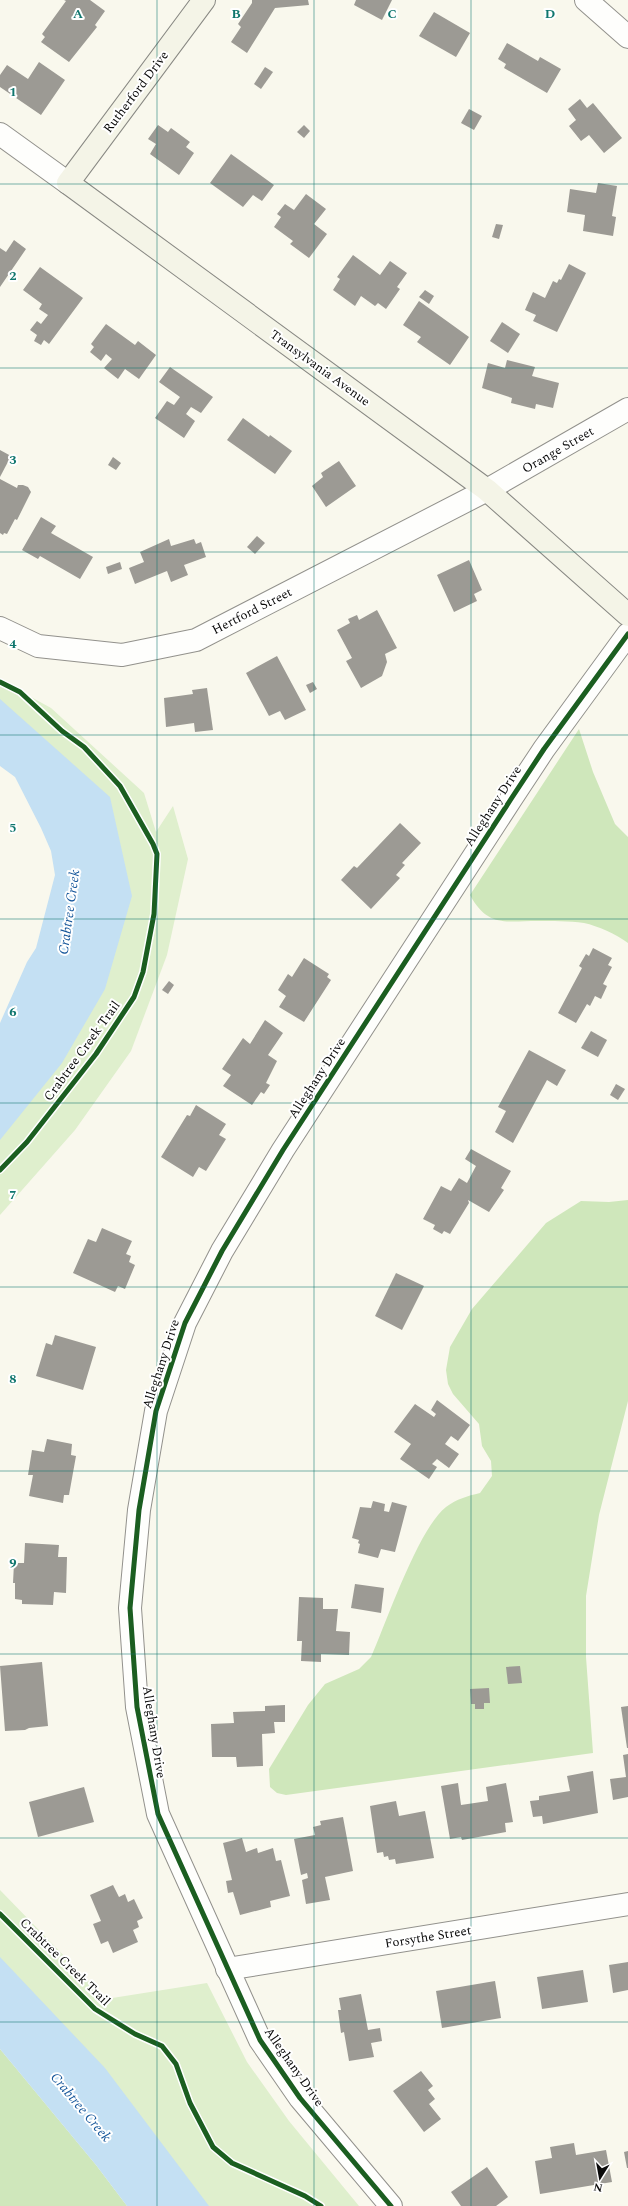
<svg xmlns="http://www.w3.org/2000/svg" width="628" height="2206" viewBox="0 0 628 2206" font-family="Spectral,serif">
  <rect width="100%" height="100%" fill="#f9f8ed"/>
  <g fill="#dfefcd">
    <polygon points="0,680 51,708 144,793 156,832 173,806 188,859 167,955 131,1051 75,1130 0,1215 0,1083 84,849 0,742"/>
    <polygon points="0,1890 106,1999 207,1983 247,2062 289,2121 359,2206 168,2206 0,2010"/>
  </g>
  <g fill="#cfe7bb">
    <path d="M579,729L593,772L615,824L628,837V943C616,934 598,926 584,923C569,921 552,921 538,921C506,921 488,928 470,895Z"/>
    <path d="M628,1200V1401L599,1515L586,1596V1657L593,1753L286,1795L277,1793L270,1787L269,1769L308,1705L325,1684L359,1669L371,1657C387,1621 418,1529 446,1507C457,1499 467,1496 480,1493L492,1476L491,1461L482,1446L479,1424L453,1394L448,1384L446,1370L450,1347L472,1309L546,1223L581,1201L609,1202Z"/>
    <polygon points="0,2049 96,2165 127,2206 0,2206"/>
  </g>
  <g fill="#c4e0f3">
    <polygon points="0,699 110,797 132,896 105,989 62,1063 0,1140 0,1023 27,962 36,948 55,875 51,851 41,828 15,777 0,766"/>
    <polygon points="0,1957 105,2068 209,2206 127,2206 96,2165 0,2049"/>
  </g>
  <g fill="#9c9a94">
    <polygon points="64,0 90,0 105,11 95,25 97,27 69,62 41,42 45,37 42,34 66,1"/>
    <polygon points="252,0 308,0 309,5 275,8 247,53 231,42 241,27 238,24 252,3"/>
    <polygon points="356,0 392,0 382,20 354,5"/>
    <polygon points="434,12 470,33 456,57 419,36"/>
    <polygon points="507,43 538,61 540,57 561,69 547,93 504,68 506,64 498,59"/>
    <polygon points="39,62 65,80 41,115 0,87 0,75 7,65 28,79"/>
    <polygon points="265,67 273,72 261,89 254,84"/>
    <polygon points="580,99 587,108 593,103 622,138 604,153 589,135 581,141 569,126 576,120 568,109"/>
    <polygon points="469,109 482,116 474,130 461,123"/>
    <polygon points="158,125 168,132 171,128 190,142 186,147 194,153 179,175 150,154 156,144 148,139"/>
    <polygon points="304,125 310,131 304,138 297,132"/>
    <polygon points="231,154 274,185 262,201 253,195 243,207 210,183"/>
    <polygon points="598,183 617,186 612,216 616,217 613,236 583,231 585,215 567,212 570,189 596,193"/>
    <polygon points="306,194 326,209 314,224 327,234 309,258 290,244 293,241 274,227 281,217 277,214 285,204 294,210"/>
    <polygon points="496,224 503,225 499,239 492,237"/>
    <polygon points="14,240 26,249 0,287 0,248 6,252"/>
    <polygon points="353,255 380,275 390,261 407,273 397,287 400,289 386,309 378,303 375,306 361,296 355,306 333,290 340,279 337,277"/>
    <polygon points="569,264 586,273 557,332 533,321 536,315 525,310 533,292 545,298 553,281 557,283 559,279 561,280"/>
    <polygon points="40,267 83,298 49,344 44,340 41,345 34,341 37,335 30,330 37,321 41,324 48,315 39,309 42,304 23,290"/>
    <polygon points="425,290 434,296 429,304 419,297"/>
    <polygon points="419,301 469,337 450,365 417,342 421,337 403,325"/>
    <polygon points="502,322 520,334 508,353 490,341"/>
    <polygon points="106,324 135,345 138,341 156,355 139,379 125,369 118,379 104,368 112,359 106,354 101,361 90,352 94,347 91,344"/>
    <polygon points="507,360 535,367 532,376 559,383 553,408 536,404 535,409 511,403 512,398 482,388 488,363 505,368"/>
    <polygon points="170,367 213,397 201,413 191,407 186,414 195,421 184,438 155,418 167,401 174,405 180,397 159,382"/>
    <polygon points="243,418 269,437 270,435 292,451 275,474 227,440"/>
    <polygon points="0,450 11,456 0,477"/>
    <polygon points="113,457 121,463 116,470 108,465"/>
    <polygon points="339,461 356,486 326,507 312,486 323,477 321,473"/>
    <polygon points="0,479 17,488 18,485 23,485 28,487 31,492 17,520 15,519 7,534 4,533 3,535 0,533"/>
    <polygon points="41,517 56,526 51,533 93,557 80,579 40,556 38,559 22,550"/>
    <polygon points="257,536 265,543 255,554 247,547"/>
    <polygon points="169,539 171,546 194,539 196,544 201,542 206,557 184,565 188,575 171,582 167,571 135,584 129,568 144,562 140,552"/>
    <polygon points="469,560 482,590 474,594 477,601 454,612 437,575"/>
    <polygon points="120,562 122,569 108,574 106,567"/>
    <polygon points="377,610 397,648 385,654 387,662 382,676 361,688 346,661 352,658 337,630 350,623 348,619 357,615 359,620"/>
    <polygon points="277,656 306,710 285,720 280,711 269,716 246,673"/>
    <polygon points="313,682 317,689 310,693 306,685"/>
    <polygon points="207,688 213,730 195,732 194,723 166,727 164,698 193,694 192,690"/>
    <polygon points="400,823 421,843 402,863 405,865 396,875 400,878 371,909 341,880 354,866 357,868"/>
    <polygon points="593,948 612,958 608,965 612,967 603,984 607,986 601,999 595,996 590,1006 587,1004 576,1023 558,1013 582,968 579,966 586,954 589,956"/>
    <polygon points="304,958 329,974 327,977 331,980 304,1022 279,1007 286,996 278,990 288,974 292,977"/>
    <polygon points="169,981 174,985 168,994 162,990"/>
    <polygon points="265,1020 283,1033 268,1055 277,1061 266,1083 270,1085 264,1094 261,1092 252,1105 223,1086 231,1075 222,1069 243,1038 250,1044"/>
    <polygon points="591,1031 607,1040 598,1057 581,1048"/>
    <polygon points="529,1050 566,1070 557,1086 547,1080 513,1143 495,1132 506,1111 498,1107"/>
    <polygon points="616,1084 625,1089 618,1100 610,1095"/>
    <polygon points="196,1105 226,1124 219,1135 226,1139 206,1171 199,1167 193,1177 161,1157 187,1115 190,1116"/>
    <polygon points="471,1149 511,1171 501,1188 504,1190 489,1212 468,1200 469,1203 450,1234 444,1231 442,1234 433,1229 435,1225 423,1219 441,1186 451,1191 459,1178 467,1183 476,1166 465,1159"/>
    <polygon points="102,1228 132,1241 126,1254 131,1256 129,1262 135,1265 125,1289 118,1286 115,1292 73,1273 88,1239 96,1242"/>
    <polygon points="396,1273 424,1286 402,1330 375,1316"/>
    <polygon points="55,1335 96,1347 83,1390 36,1376 46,1343 52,1345"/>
    <polygon points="437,1400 470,1425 458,1441 451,1436 445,1444 459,1454 449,1468 437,1459 432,1464 437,1467 429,1479 400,1459 411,1444 394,1432 415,1404 434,1417 436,1414 431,1410"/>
    <polygon points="47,1439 72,1444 71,1455 76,1456 69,1495 64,1495 63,1503 29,1496 33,1475 28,1475 32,1450 44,1452"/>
    <polygon points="373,1501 385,1504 384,1511 389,1512 392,1502 407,1506 395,1552 381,1549 378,1558 358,1553 360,1544 358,1543 359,1540 352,1538 360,1507 371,1508"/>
    <polygon points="25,1543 59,1545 58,1557 67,1557 66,1593 54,1592 53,1605 22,1604 22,1600 15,1599 15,1583 13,1583 14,1563 24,1563"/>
    <polygon points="355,1584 384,1588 381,1613 351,1608"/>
    <polygon points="299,1597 323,1598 323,1609 338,1609 336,1631 350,1632 349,1655 321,1654 321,1662 301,1661 302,1641 297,1641"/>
    <polygon points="42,1662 48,1726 29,1728 25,1730 5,1731 0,1666"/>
    <polygon points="520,1666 522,1683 508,1684 506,1667"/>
    <polygon points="489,1688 490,1703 484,1703 484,1709 475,1709 475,1704 471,1704 470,1689"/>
    <polygon points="285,1705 285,1722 274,1722 275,1733 262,1734 263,1766 237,1767 236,1757 212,1757 211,1724 234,1723 233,1712 265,1711 265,1706"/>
    <polygon points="628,1706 628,1748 627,1748 621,1707"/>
    <polygon points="628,1754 628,1797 613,1800 610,1779 626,1777 623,1755"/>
    <polygon points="593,1771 598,1813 543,1824 542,1816 533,1817 530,1801 539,1800 539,1796 570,1791 567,1776"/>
    <polygon points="458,1783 461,1805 488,1801 486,1787 506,1783 513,1822 505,1823 506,1832 462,1840 461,1837 450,1839 441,1786"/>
    <polygon points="84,1787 94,1822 38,1837 29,1802"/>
    <polygon points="396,1801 399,1816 425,1811 434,1858 396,1864 395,1859 389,1860 388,1856 384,1857 383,1852 377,1853 370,1806"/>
    <polygon points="343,1817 353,1871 325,1877 330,1900 306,1904 302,1880 308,1878 307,1873 301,1875 294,1839 315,1835 313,1827 321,1825 320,1821"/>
    <polygon points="242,1838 246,1852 257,1848 258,1853 273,1848 276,1861 281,1860 290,1896 270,1901 271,1907 240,1915 233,1892 228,1893 226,1881 232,1880 223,1843"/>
    <polygon points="113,1885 119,1897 125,1894 128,1902 134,1899 143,1918 137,1921 139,1927 133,1930 138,1942 113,1953 108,1941 101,1944 93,1924 101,1921 90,1895"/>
    <polygon points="628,1962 628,1990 613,1993 609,1965"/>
    <polygon points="583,1970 588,2002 542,2009 537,1977"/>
    <polygon points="495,1981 501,2018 442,2028 436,1991"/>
    <polygon points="361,1994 368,2030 380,2028 382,2041 371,2043 374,2057 349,2061 344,2032 341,2033 338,2010 341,2010 339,1998"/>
    <polygon points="421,2071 433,2086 428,2090 435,2099 429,2104 441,2119 424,2132 393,2091"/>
    <polygon points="574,2143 576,2155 606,2150 612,2182 540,2194 535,2161 552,2158 550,2147"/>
    <polygon points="628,2151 628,2168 627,2168 624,2152"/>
    <polygon points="487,2167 508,2197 496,2206 461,2206 451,2192"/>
  </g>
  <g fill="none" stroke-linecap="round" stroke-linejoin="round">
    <defs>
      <g id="street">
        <polyline points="586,0 628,37"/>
        <polyline points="0,134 68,183"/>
        <polyline points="0,628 38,646 122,655 196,640 487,490 628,409"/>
        <polyline points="227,1969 628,1904"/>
        <polyline points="391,2206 300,2098 260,2040 158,1814 137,1707 130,1608 139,1510 156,1411 185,1323 222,1251 283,1150 511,799 544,749 628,634"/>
      </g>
      <polyline id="secondary" points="204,0 68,183 487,490 628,615"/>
    </defs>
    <use href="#street" stroke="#92918c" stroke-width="24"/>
    <use href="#secondary" stroke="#888883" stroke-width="24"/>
    <use href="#street" stroke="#fefefc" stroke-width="22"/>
    <use href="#secondary" stroke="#f4f4e7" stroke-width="22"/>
    <defs>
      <g id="cycleway">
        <polyline points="0,682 20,692 62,731 84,747 120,786 153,844 157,854 154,914 143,972 134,997 96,1054 27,1142 0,1170"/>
        <polyline points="0,1914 95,2009 135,2034 162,2046 176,2064 190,2103 213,2147 232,2163 305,2196 321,2206"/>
        <polyline points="391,2206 300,2098 260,2040 158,1814 137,1707 130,1608 139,1510 156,1411 185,1323 222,1251 283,1150 511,799 544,749 628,634"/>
      </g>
    </defs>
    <use href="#cycleway" stroke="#fff" stroke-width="8"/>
    <use href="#cycleway" stroke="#1b5e20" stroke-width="5"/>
  </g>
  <path fill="none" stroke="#0f766e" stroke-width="1" stroke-opacity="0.55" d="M157,0V2206M314,0V2206M471,0V2206M0,184H628M0,368H628M0,552H628M0,735H628M0,919H628M0,1103H628M0,1287H628M0,1471H628M0,1654H628M0,1838H628M0,2022H628"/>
  <g text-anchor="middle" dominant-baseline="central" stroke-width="4" stroke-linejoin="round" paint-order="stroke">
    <g font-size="13" fill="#0a0a0a" stroke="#fff">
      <text transform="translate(136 92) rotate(-53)">Rutherford Drive</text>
      <text transform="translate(320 368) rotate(36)">Transylvania Avenue</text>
      <text transform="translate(558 450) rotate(-30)">Orange Street</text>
      <text transform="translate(252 611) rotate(-27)">Hertford Street</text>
      <text transform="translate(493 806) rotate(-57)">Alleghany Drive</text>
      <text transform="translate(82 1051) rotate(-54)">Crabtree Creek Trail</text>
      <text transform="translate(317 1078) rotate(-57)">Alleghany Drive</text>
      <text transform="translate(161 1364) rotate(-72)">Alleghany Drive</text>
      <text transform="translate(154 1732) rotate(81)">Alleghany Drive</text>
      <text transform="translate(428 1937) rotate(-9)">Forsythe Street</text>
      <text transform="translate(65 1962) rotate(44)">Crabtree Creek Trail</text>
      <text transform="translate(294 2067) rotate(55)">Alleghany Drive</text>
    </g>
    <g font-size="14" font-style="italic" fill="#15569a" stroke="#fff">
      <text transform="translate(69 912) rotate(-82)">Crabtree Creek</text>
      <text transform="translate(81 2107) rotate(50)">Crabtree Creek</text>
    </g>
  </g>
  <g font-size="13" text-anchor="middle" font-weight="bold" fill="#0f766e" stroke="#fff" stroke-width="4" stroke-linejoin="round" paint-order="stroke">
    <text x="78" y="18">A</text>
    <text x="236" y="18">B</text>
    <text x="392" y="18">C</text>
    <text x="550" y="18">D</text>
    <text x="13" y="96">1</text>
    <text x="13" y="280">2</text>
    <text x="13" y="464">3</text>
    <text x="13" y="648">4</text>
    <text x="13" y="832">5</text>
    <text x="13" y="1016">6</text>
    <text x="13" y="1199">7</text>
    <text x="13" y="1383">8</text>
    <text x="13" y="1567">9</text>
  </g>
  <g transform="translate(600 2178) rotate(191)" stroke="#ffffff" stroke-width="3" paint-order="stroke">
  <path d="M0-3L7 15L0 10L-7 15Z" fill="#0a0a0a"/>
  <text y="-6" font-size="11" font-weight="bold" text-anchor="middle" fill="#0a0a0a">N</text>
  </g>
</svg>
